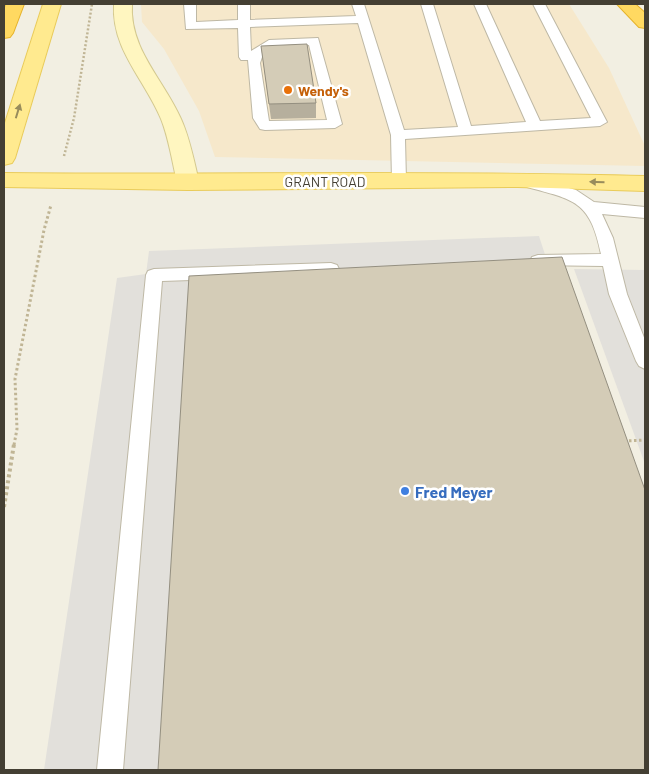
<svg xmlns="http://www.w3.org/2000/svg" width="649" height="774" viewBox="0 0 649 774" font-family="Barlow,sans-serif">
  <rect width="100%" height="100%" fill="#f2efe2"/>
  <polygon fill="#f6e8cb" points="141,4 569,4 609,68 645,146 645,166 215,157 199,111 164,49 142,22"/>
  <g fill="#e2e0db">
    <polygon points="539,236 550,270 160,770 44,770 117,278 146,274 149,251"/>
    <polygon points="574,269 645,270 645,464"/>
  </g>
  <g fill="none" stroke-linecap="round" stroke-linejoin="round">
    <defs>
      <g id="lane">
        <path d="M184,4H196V22L238,20V4H250V20L356,16L352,4H364L404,130L458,127L421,4H433L471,126L526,122L474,4H486L540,121L591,118L533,4H545L607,122L600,126L405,139L406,181L399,186L392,181L391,135L358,23L250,27L251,51L269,40L318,38L342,124L335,128L265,130L260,129L253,118L248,60H241L239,57L238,28L186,29ZM309,45L327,120L269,121L260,63L263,54L272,48Z"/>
        <path d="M532,178L576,190L594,202L645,207V218L602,214L613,238L627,294L645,340V369L639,366L636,361L609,294L603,266L532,265L530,261L532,257L538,255L601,254C590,200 574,200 527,187L525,183L527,179Z"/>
        <polygon points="331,263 337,265 339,269 337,273 331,275 162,281 123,770 97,770 146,275 148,271 154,269"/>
      </g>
      <path id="secondary" d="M114,4H132C129,49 164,80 181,119C190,139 194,161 199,182L196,187L188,190L180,187L177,182C172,161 169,139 161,119C145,80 111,49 114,4Z"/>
      <g id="primary">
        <polygon points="43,4 61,4 15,158 12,163 4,165 4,126"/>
        <path d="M4,173C218,175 431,170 645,176V191L518,187L188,190L4,187Z"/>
      </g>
      <g id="highway">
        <polygon points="6,4 24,4 13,33 10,37 4,38 4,11"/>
        <polygon points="617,4 635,4 645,13 645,28 639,27"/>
      </g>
    </defs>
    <use href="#lane" stroke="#beb8a5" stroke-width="2"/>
    <use href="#secondary" stroke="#d4c98f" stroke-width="2"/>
    <use href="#primary" stroke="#e9cb5a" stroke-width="2"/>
    <use href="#highway" stroke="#e5b22a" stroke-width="2"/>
    <polyline stroke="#c0b595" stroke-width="2.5" stroke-dasharray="2 2" stroke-linecap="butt" points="64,156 74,118 92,4"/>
    <g stroke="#c0b595" stroke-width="3" stroke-dasharray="2.5 2.5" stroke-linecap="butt">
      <polyline points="624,441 645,440"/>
      <polyline points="14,445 17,429 15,379 44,230 51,205"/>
    </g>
    <polyline stroke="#c0b595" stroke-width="4" stroke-dasharray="3 3" stroke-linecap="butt" points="4,507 14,444"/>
    <use href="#lane" fill="#fff" fill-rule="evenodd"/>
    <use href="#secondary" fill="#fff6c0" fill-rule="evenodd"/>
    <use href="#primary" fill="#ffea8f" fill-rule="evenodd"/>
    <use href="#highway" fill="#ffd961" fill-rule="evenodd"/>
  </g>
  <polygon fill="#b6af9d" points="261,46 316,103 316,118 271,119"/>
  <g fill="#d4ccb7" stroke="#948f80">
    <polygon points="307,44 316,103 269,104 261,46"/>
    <polygon points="562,257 645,490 645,770 158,770 189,276"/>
  </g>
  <defs><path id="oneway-solid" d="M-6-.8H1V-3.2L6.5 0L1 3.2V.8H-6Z" transform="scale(1.25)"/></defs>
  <g fill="#988c5c">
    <use href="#oneway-solid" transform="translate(18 111) rotate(-73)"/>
    <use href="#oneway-solid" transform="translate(597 182) rotate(-179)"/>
  </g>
  <circle fill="#e8710a" stroke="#fff" stroke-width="2" cx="288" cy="90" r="5"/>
  <circle fill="#3f7fe0" stroke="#fff" stroke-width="2" cx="405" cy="491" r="5"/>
  <g text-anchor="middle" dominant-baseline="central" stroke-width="5" stroke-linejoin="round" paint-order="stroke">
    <g font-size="14" font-weight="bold" fill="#c56008" stroke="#fff" text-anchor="start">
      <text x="298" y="90">Wendy's</text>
    </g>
    <g font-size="14" fill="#443f33" stroke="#fff">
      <text x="325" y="181">GRANT ROAD</text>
    </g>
    <g font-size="16" font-weight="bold" fill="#366cbe" stroke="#fff" text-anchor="start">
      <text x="415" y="491">Fred Meyer</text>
    </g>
  </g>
  <rect width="649" height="774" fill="none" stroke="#443f33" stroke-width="10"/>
</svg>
